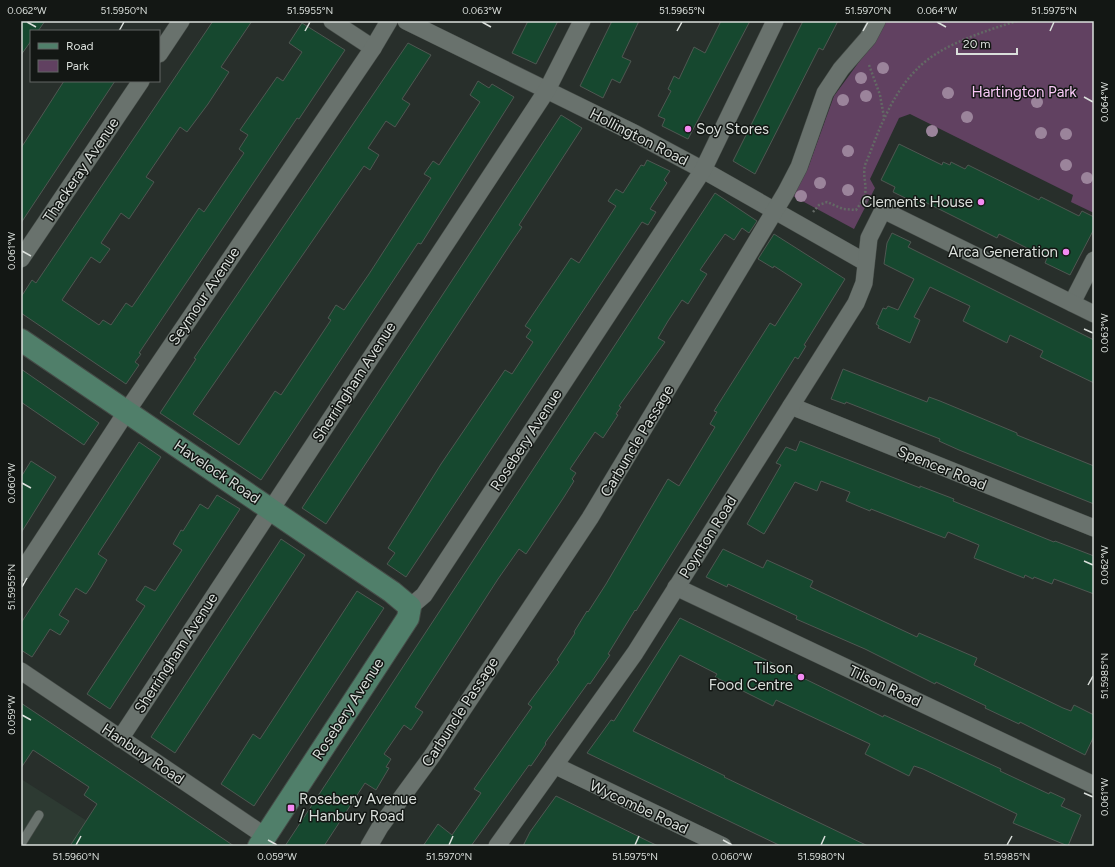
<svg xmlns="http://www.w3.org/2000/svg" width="1115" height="867" viewBox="0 0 1115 867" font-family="Figtree,sans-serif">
  <rect width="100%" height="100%" fill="#282f2b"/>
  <polygon fill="#2d3a32" points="21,779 87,821 126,846 21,846"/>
  <polygon fill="#614161" points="885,21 1094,21 1094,213 1071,202 1073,195 910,114 899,118 870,179 875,188 854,229 793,196 808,168 834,96 867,51"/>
  <g fill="#16482f" stroke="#4f5752">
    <polygon points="21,21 45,21 38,31 31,31 31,41 21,55"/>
    <polygon points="213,21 252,21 221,67 229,72 208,104 187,132 180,127 146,177 154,182 129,219 121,213 101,243 110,249 100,263 91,257 62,300 99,325 103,320 111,325 126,303 132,307 199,208 204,212 244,153 239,149 248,135 240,130 277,77 283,81 302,52 289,43 302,23 345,50 299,119 297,118 139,353 141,354 135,362 139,365 126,384 21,313 21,297 32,280 36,283"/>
    <polygon points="528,21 558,21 536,64 512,53"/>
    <polygon points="612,21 639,21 622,57 631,61 620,83 612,79 603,98 580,86"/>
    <polygon points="721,21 750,21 688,139 662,126 665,119 658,116 671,91 668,89 674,76 679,79 694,47 705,53"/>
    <polygon points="803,21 838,21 823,50 819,48 755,174 733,161"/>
    <polygon points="408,43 431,55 402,99 410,104 395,127 386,121 368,148 379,155 370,170 364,166 193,414 239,445 275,391 281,395 331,320 328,318 336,305 344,310 369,274 431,178 424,174 433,161 439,165 480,102 470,95 478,81 489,88 492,84 514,97 421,244 418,243 261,480 160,413 196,359 194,358"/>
    <polygon points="64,81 115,81 21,223 21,148"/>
    <polygon points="561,115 582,128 519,225 522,227 513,240 326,524 302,508"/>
    <polygon points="899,144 942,165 943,162 950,165 951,162 965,169 968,165 1039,200 1041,197 1079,216 1082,211 1094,217 1094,229 1070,275 1045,263 1047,258 999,234 997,238 925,202 922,206 893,192 895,187 881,180"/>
    <polygon points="647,160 670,171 664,180 667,183 650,209 656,212 648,225 642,222 406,577 387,564 395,553 388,548 441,464 505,370 512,374 533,342 526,337 531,330 525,326 571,258 579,263 616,206 608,201 616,189 623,193 641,165 644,166"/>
    <polygon points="715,193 757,221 749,233 742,228 734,240 725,234 711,254 700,270 707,274 688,304 682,300 668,321 658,338 665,342 619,406 621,407 616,414 618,415 603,438 595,432 570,469 576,473 572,479 574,481 564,497 526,554 519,549 498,579 415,707 423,712 411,730 404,725 384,754 391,759 386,767 389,768 376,790 365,783 324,846 285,846"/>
    <polygon points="892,233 911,242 908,247 1094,340 1094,383 1040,357 1043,351 1010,335 1007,343 963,321 970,306 930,287 914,317 920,320 910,343 878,328 879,326 876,324 883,308 886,309 888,306 898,310 914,279 884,264 887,243"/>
    <polygon points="774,234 845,279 804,345 806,346 798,359 795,357 636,611 635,610 608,654 610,655 590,684 588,683 545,743 546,744 531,766 529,765 471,846 423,846 438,824 452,835 481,793 474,789 532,707 528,704 559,662 557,660 575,633 574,632 587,611 588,612 606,584 668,479 679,486 715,427 710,424 717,412 714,411 770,323 775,326 802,284 774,266 773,268 758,259"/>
    <polygon points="21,369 99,423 84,445 21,402"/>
    <polygon points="843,369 927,402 929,397 940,401 1017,433 1017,435 1094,466 1094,504 959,450 939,441 940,439 846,402 845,404 831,399"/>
    <polygon points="800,441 920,488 920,486 954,499 953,501 1054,542 1055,541 1094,556 1094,594 1054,579 1052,584 1034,577 1033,579 1025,575 1024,578 974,558 979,545 948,532 945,538 871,509 870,511 846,501 850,492 821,481 817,491 795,482 764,534 747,524 781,465 776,463 786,447 796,451"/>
    <polygon points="139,442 161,457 98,554 107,560 91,587 86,594 76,588 59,615 69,621 60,635 50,629 32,657 21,650 21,623"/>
    <polygon points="31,461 56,477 21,533 21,477"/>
    <polygon points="217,495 240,509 110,709 87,694 145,606 136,600 145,586 155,591 182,550 173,544 181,530 183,531 200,504 208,509"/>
    <polygon points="281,539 305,555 175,753 151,737"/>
    <polygon points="723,549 763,568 767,560 813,581 810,587 917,637 919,633 977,658 974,665 1063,708 1071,711 1074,705 1094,715 1094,736 1085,755 1020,722 1019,724 985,708 986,706 936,682 935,684 865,649 796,619 797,616 728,584 727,587 706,577"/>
    <polygon points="357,591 384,608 254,806 221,784 253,734 260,739"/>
    <polygon points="680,618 883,717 884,715 1001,769 1000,771 1049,794 1050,792 1065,799 1061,806 1081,815 1068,846 1013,823 1017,814 923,769 914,766 909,776 865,754 870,744 776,700 773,706 715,677 717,674 680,655 633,731 725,776 724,777 868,846 781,846 587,753 611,720 614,721"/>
    <polygon points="21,703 139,782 234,846 70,846 97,804 84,795 89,787 33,750 21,768"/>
    <polygon points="556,796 599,817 658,846 523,846 530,832"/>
  </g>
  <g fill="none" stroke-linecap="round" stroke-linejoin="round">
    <defs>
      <polyline id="lane" points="21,844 39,815"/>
      <g id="street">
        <polyline points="332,21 373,48"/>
        <polyline points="406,21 634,133 703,170 865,262"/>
        <polyline points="159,54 181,21"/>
        <polyline points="21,259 141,81"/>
        <polyline points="1072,303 1094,260"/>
        <polyline points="791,406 1094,528"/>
        <polyline points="21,573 127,411 373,48 389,21"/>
        <polyline points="676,587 1094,785"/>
        <polyline points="410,607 424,595 703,170 775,21"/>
        <polyline points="21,671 265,836"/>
        <polyline points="120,739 547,90 582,21"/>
        <polyline points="556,766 723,846"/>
        <polyline points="369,846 380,827 432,756 590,518 786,192 799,167 825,93 841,69 868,38 877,21"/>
        <polyline points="497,846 635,653 856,303 864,283 869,238 883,210 1094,314"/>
      </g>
      <polyline id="secondary" points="21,340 392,592 410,607 408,618 259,846"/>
    </defs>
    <use href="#lane" stroke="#454b47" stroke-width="10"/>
    <use href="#street" stroke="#454b47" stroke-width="18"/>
    <use href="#secondary" stroke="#454b47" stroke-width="24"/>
    <g stroke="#636965" stroke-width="2.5" stroke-dasharray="2 2" stroke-linecap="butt">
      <polyline points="869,65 880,95 884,117"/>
      <path d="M867,202L863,200C869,188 862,178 865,165C872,149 877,133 885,117C893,100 903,83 917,69C940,45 985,31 1017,21"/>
      <polyline points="813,212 819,205 827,202 843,209 856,210 863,200"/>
    </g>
    <use href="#lane" stroke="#69726d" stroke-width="9"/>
    <use href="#street" stroke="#69726d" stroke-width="17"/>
    <use href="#secondary" stroke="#507f6a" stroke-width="22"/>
  </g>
  <g fill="#9b849b">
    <circle cx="883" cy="68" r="6"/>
    <circle cx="861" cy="78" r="6"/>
    <circle cx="948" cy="93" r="6"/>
    <circle cx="866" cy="96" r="6"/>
    <circle cx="843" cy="100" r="6"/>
    <circle cx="1037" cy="102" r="6"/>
    <circle cx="967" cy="117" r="6"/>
    <circle cx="932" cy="131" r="6"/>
    <circle cx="1041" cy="133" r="6"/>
    <circle cx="1066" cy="134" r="6"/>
    <circle cx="848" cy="151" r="6"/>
    <circle cx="1066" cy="165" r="6"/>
    <circle cx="1087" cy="178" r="6"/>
    <circle cx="820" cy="183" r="6"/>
    <circle cx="848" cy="190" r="6"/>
    <circle cx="801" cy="196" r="6"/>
  </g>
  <path fill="none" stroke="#dadfdb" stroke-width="1.5" d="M27,22L36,27M482,22L491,27M937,22L946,27M119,31L124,22M305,31L310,22M677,31L682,22M863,31L868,22M1050,31L1054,22M1084,97L1093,102M22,251L31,256M1084,329L1093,333M22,483L31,488M1084,561L1093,565M22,587L27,578M1088,685L1093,676M22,715L31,720M1084,793L1093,797M268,840L277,845M723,840L732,845M76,845L81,836M449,845L453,836M635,845L639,836M821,845L825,836M1007,845L1012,836"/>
  <g fill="#f38af2" stroke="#131714" stroke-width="1.5">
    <circle cx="688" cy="129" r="4"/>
    <circle cx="981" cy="202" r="4"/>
    <circle cx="1066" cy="252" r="4"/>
    <circle cx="801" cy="677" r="4"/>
    <rect x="287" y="804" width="8" height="8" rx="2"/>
  </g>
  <g text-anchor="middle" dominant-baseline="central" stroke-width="3" stroke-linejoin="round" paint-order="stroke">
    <g font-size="15" fill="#f9c9f7" stroke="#131714">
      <text x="1024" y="92">Hartington Park</text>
    </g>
    <g font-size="15" fill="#dadfdb" stroke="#131714" text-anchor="end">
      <text x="696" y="129" text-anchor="start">Soy Stores</text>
      <text x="973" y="202">Clements House</text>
      <text x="1058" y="252">Arca Generation</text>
      <text x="793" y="668">Tilson<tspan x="793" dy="17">Food Centre</tspan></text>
      <text x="299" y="799" text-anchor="start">Rosebery Avenue<tspan x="299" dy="17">/ Hanbury Road</tspan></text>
    </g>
    <g font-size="15" fill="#dadfdb" stroke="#131714">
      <text transform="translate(639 137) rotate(27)">Hollington Road</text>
      <text transform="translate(81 170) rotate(-56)">Thackeray Avenue</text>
      <text transform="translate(204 296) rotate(-56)">Seymour Avenue</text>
      <text transform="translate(354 382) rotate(-57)">Sherringham Avenue</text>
      <text transform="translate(526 440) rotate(-57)">Rosebery Avenue</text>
      <text transform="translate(637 441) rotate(-59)">Carbuncle Passage</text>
      <text transform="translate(942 468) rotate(22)">Spencer Road</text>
      <text transform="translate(217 472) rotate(34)">Havelock Road</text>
      <text transform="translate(708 537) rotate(-58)">Poynton Road</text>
      <text transform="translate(176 653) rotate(-57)">Sherringham Avenue</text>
      <text transform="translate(885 686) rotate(25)">Tilson Road</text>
      <text transform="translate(348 709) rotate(-57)">Rosebery Avenue</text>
      <text transform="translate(460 712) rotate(-57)">Carbuncle Passage</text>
      <text transform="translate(143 754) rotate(34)">Hanbury Road</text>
      <text transform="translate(639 807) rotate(25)">Wycombe Road</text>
    </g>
  </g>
  <rect width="1115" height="867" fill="none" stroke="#131714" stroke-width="44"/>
  <rect x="30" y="30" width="130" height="52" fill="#131714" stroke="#636764"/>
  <rect x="38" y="43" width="20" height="6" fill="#507f6a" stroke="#636764"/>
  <text x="66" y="50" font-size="12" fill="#dadfdb">Road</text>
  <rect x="38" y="60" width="20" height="12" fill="#614161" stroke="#636764"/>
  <text x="66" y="70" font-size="12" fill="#dadfdb">Park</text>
  <path d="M957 48v6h60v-6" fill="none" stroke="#dadfdb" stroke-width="2"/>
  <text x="963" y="48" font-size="12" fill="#dadfdb" stroke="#131714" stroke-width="3" paint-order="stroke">20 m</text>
  <rect x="22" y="22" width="1071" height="823" fill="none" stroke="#dadfdb" stroke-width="1.5"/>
  <g font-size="10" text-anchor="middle" fill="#dadfdb">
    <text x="27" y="14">0.062°W</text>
    <text x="124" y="14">51.5950°N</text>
    <text x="310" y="14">51.5955°N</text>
    <text x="482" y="14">0.063°W</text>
    <text x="682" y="14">51.5965°N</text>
    <text x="868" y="14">51.5970°N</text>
    <text x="937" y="14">0.064°W</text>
    <text x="1054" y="14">51.5975°N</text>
    <text transform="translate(1104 102) rotate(-90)" y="4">0.064°W</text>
    <text transform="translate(11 251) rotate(-90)" y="4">0.061°W</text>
    <text transform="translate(1104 333) rotate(-90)" y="4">0.063°W</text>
    <text transform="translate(11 483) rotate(-90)" y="4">0.060°W</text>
    <text transform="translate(1104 565) rotate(-90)" y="4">0.062°W</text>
    <text transform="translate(11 587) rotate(-90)" y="4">51.5955°N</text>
    <text transform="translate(1104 676) rotate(-90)" y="4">51.5985°N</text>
    <text transform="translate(11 715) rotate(-90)" y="4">0.059°W</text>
    <text transform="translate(1104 797) rotate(-90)" y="4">0.061°W</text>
    <text x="76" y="860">51.5960°N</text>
    <text x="277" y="860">0.059°W</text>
    <text x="449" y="860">51.5970°N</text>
    <text x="635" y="860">51.5975°N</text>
    <text x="732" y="860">0.060°W</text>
    <text x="821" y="860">51.5980°N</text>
    <text x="1007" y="860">51.5985°N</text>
  </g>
</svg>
